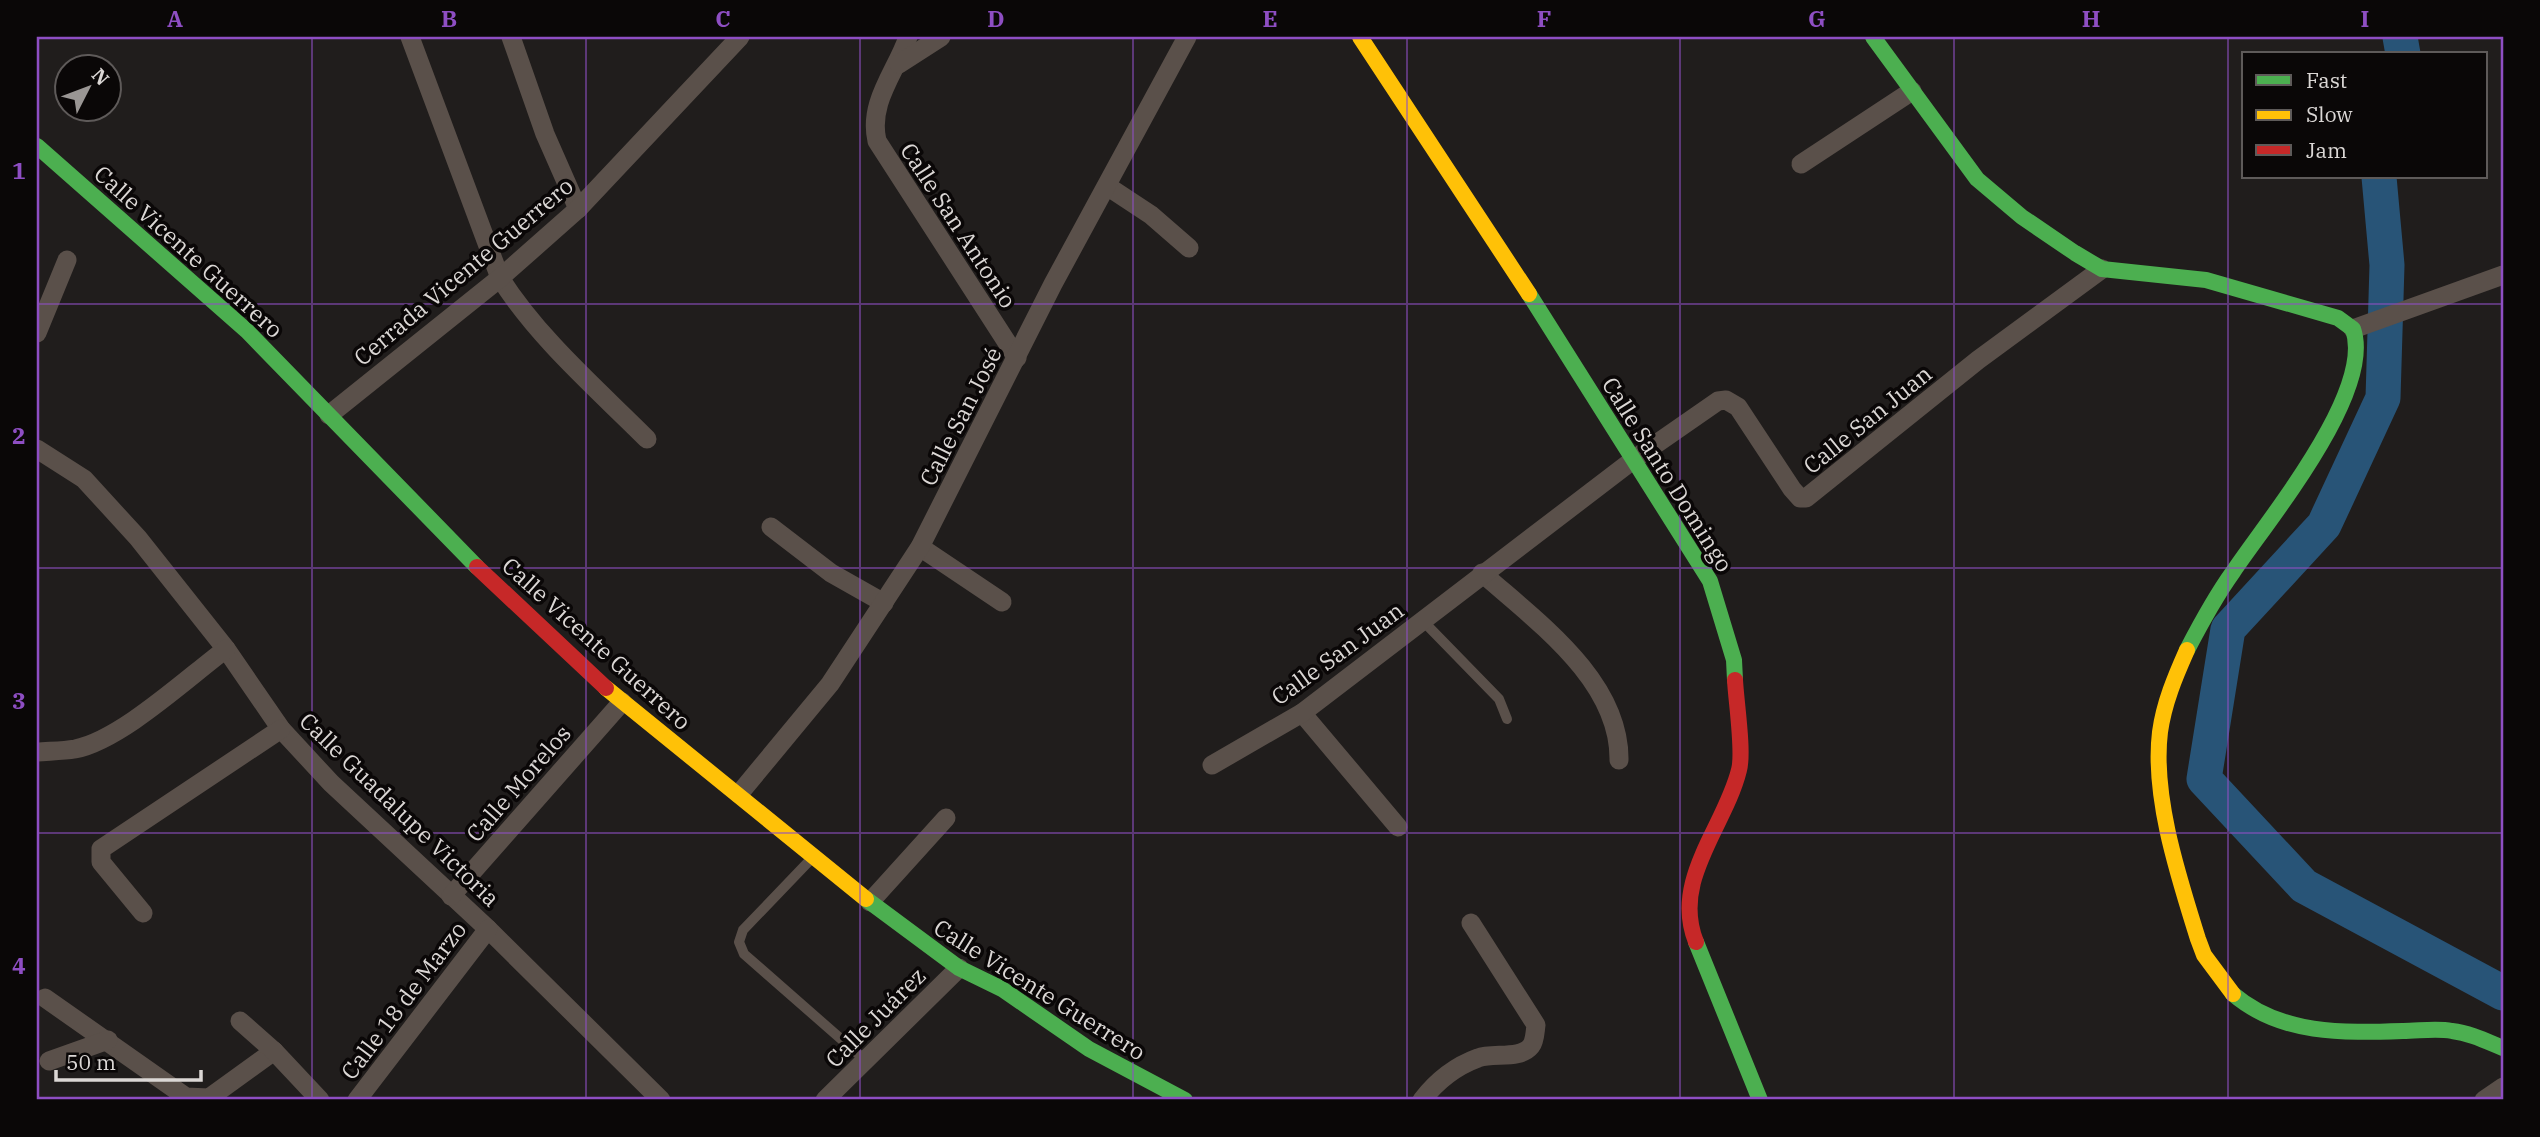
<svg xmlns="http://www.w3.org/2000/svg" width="2540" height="1137" viewBox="0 0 2540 1137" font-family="'IBM Plex Serif',serif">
  <rect width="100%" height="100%" fill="#201d1c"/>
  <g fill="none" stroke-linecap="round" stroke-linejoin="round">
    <g stroke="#285477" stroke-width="35">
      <polyline points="2400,37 2403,54"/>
      <polyline points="2379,177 2387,265 2383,398 2324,525 2228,629 2204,779 2304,886 2503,993"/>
    </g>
    <g stroke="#5a504a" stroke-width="10">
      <polyline points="1423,621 1499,699 1507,719"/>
      <polyline points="813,857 743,930 739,942 744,954 865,1060"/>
    </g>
    <g stroke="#5a504a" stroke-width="19">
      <path d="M410,37L500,278C539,339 596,388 647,439"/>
      <polyline points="511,37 545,134 578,209"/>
      <path d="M908,37C896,72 868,102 877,141L1017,358"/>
      <polyline points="899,64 941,37"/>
      <polyline points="1801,164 1912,91"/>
      <polyline points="1107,186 1151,215 1189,248"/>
      <polyline points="2353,329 2503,275"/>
      <polyline points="37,333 67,260"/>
      <polyline points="329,415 500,278 578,209 740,37"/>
      <polyline points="37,449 84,479 138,538 226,649 281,729 331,783 488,929 661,1100"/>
      <polyline points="771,527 831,573 884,603"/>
      <polyline points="920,547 1002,602"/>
      <path d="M1482,573C1536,621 1620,680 1619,760"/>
      <polyline points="1302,713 1398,827"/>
      <path d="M37,752C49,751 63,751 75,749C121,740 187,678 226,649"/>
      <polyline points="1212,765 1302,713 1633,460 1718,401 1726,400 1738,407 1792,489 1800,498 1806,498 1978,360 2102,269"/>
      <polyline points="739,794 830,684 920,547 1053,284 1187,37"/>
      <polyline points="451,896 622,702"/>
      <polyline points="870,902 946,818"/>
      <polyline points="143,913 101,862 101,849 281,729"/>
      <polyline points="45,998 186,1097 209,1098 274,1051"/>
      <polyline points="240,1021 274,1051 320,1100"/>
      <polyline points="49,1061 108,1040"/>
      <polyline points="357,1100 488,929"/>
      <polyline points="825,1100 959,968"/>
      <path d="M1422,1100C1436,1082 1456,1066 1478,1058C1493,1052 1520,1060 1531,1046C1535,1041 1535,1032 1536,1025L1471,923"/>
      <polyline points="2484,1100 2503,1087"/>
    </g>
    <g stroke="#4caf50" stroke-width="16">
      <path d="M1873,37L1977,179L2022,217L2075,253L2102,269L2206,280L2338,318L2353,329C2375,392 2267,521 2233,572C2215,597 2201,623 2187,650"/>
      <polyline points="37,146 247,331 477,567"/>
      <polyline points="1529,294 1710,581 1734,660 1735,680"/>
      <polyline points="866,899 959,968 1002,989 1089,1049 1185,1100"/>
      <polyline points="1696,942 1760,1100"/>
      <path d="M2233,994C2281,1035 2343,1033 2403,1031C2419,1031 2436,1028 2452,1031C2470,1033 2486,1041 2503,1048"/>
    </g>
    <g stroke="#ffc107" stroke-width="16">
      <polyline points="1360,37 1529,294"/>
      <path d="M2187,650C2175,677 2164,703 2160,732C2152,797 2179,878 2198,939L2204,955L2233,994"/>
      <polyline points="606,688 866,899"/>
    </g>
    <g stroke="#c62828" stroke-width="16">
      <polyline points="477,567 606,688"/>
      <path d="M1696,942C1671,880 1725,827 1739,770C1744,752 1736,701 1735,680"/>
    </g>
  </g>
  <path fill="none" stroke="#8e4ec3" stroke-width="2" stroke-opacity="0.55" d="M312,37V1100M586,37V1100M860,37V1100M1133,37V1100M1407,37V1100M1680,37V1100M1954,37V1100M2228,37V1100M37,304H2503M37,568H2503M37,833H2503"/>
  <g text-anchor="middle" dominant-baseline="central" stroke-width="7" stroke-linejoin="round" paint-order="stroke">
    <g font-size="23" fill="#dbd7d5" stroke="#0a0707">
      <text transform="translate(959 225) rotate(57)">Calle San Antonio</text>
      <text transform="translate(189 251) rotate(42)">Calle Vicente Guerrero</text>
      <text transform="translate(463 271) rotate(-40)">Cerrada Vicente Guerrero</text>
      <text transform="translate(960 416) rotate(-63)">Calle San José</text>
      <text transform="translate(1867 419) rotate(-39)">Calle San Juan</text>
      <text transform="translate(1668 474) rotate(58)">Calle Santo Domingo</text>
      <text transform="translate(597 643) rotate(42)">Calle Vicente Guerrero</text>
      <text transform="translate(1337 653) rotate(-36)">Calle San Juan</text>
      <text transform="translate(518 783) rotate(-49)">Calle Morelos</text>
      <text transform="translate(400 809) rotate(44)">Calle Guadalupe Victoria</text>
      <text transform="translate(1040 989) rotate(32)">Calle Vicente Guerrero</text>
      <text transform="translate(403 1000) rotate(-53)">Calle 18 de Marzo</text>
      <text transform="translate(875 1017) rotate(-45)">Calle Juárez</text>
    </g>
  </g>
  <rect width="2540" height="1137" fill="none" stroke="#0a0707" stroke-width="77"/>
  <rect x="2242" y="52" width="245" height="126" fill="#0a0707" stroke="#5e5a59" stroke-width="2"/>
  <rect x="2256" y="75" width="35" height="10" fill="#4caf50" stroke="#5e5a59" stroke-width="2"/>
  <text x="2306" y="88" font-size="21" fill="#dbd7d5">Fast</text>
  <rect x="2256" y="110" width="35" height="10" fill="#ffc107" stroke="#5e5a59" stroke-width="2"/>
  <text x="2306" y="122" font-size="21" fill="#dbd7d5">Slow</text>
  <rect x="2256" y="145" width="35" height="10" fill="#c62828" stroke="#5e5a59" stroke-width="2"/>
  <text x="2306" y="158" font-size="21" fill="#dbd7d5">Jam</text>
  <g transform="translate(88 88) rotate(48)"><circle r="33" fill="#0a0707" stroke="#5e5a59" stroke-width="2"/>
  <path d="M0-5L12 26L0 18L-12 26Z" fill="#9a9694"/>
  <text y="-10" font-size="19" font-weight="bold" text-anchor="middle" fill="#dbd7d5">N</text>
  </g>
  <path d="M56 1070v10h145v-10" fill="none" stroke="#dbd7d5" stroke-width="3.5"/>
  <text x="66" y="1070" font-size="21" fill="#dbd7d5" stroke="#0a0707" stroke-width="5" paint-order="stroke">50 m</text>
  <rect x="38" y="38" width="2464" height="1060" fill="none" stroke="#8e4ec3" stroke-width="2.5"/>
  <g font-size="23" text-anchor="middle" font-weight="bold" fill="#8e4ec3">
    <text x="175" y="27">A</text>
    <text x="449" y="27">B</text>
    <text x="723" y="27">C</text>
    <text x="996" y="27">D</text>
    <text x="1270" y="27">E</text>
    <text x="1544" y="27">F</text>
    <text x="1817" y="27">G</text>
    <text x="2091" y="27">H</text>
    <text x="2365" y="27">I</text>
    <text x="19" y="179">1</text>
    <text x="19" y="444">2</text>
    <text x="19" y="709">3</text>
    <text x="19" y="974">4</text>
  </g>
</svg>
